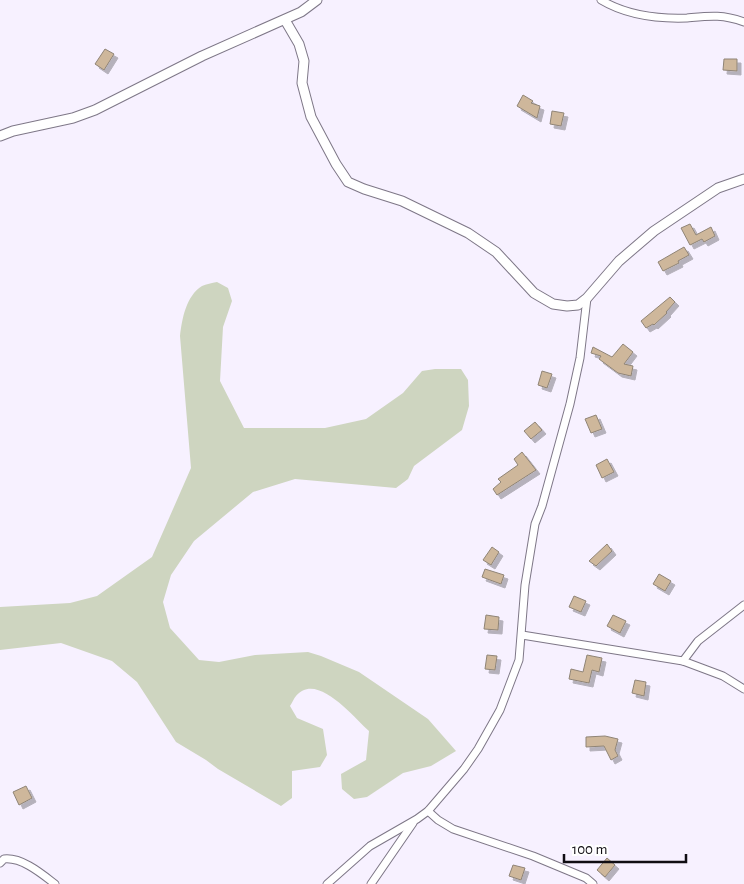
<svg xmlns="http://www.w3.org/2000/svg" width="744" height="884" viewBox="0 0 744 884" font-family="'Alegreya Sans',sans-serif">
  <defs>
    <filter id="shadow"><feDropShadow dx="4" dy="4" stdDeviation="0" flood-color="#0004"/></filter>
  </defs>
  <rect width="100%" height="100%" fill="#f7f1ff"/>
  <path fill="#ced5c0" d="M217,282L228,288L232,301L223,327L220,381L244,428H325L366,419L403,393L422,371L435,369H461L468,380L469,406L462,430L414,466L408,479L396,488L295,479L253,492L194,541L171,575L163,602L170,628L199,660L219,662L255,655L308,652L321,656L359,672L428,719L456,751L431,766L403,773L367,797L354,799L342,789L341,774L366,760L369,731C354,718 317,671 296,696C294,698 292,703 290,706L297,718L323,729L327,755L320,767L292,771V798L281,806L218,769L206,760L176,742L137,682L112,661L61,643L0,650V607L70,603L97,596L152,557L191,468L180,336C182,319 186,296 202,286C206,284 212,283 217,282Z"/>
  <g fill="#ceb79b" stroke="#8f8476" filter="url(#shadow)">
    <polygon points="105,49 114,54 104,70 95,64"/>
    <polygon points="724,59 737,59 737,71 723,70"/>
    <polygon points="523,95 533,101 531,103 540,106 537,118 517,106"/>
    <polygon points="552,111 564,113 561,126 550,124"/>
    <polygon points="690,224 696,235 711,227 715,236 704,242 702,239 690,245 681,228"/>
    <polygon points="684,247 689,255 678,261 679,263 663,271 658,262"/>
    <polygon points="670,297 675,302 666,312 667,313 654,325 653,324 646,328 641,321"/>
    <polygon points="623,344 633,352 624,364 633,366 631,376 618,373 599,359 601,356 591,353 593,347 612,357"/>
    <polygon points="542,371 552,374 547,388 538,385"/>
    <polygon points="596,415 602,429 591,433 585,419"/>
    <polygon points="535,422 542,430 531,439 524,431"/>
    <polygon points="522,452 536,470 497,495 493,489 501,482 498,479 518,465 514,459"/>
    <polygon points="607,459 614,472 602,478 596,465"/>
    <polygon points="607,544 612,551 596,566 589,561"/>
    <polygon points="492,547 499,552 491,565 483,560"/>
    <polygon points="485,569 504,575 501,584 482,577"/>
    <polygon points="659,574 671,581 665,591 653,584"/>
    <polygon points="574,596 586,601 581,612 569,607"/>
    <polygon points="486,615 499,617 498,630 484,629"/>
    <polygon points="613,615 626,621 620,633 607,626"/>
    <polygon points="487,655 497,656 495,670 485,669"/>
    <polygon points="587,655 602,658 599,672 592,670 589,683 569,679 571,669 583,672"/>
    <polygon points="635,680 646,682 644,696 632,693"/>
    <polygon points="605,736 618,739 615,750 618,756 611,760 604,746 586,747 586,737"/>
    <polygon points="26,786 32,798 19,805 13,792"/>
    <polygon points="607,858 615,865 605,877 597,870"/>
    <polygon points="513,865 525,868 521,880 509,876"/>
  </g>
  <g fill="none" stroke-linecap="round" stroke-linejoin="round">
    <defs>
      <g id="minor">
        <path d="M601,0C626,15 659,19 687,18C709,16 722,14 744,22"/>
        <polyline points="522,635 683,661 723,676 744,689"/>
        <polyline points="683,661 698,641 744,605"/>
        <polyline points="428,811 438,820 453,829 533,856 586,878 593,884"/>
        <path d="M0,863L4,859C22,857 42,874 55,884"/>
        <polyline points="327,884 370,846 417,819 428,811 464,769 478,749 500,710 519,660 525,585 535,524 542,506 570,404 580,358 587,298"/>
        <polyline points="371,884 413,823"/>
      </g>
      <g id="tertiary">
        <polyline points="285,20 299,44 304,61 302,83 311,117 336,164 348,182 364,189 402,201 468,233 496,252 534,293 553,304 567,306 578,305 587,298 619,261 654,231 718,188 744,179"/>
        <polyline points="0,136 13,131 73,118 95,110 202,56 301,12 317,0"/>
      </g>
    </defs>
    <use href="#minor" stroke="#7e7787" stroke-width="9"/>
    <use href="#tertiary" stroke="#7e7787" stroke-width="11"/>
    <use href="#minor" stroke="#fff" stroke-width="7"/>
    <use href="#tertiary" stroke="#fff" stroke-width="9"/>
  </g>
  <path d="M564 854v8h122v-8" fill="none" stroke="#100d13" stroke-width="2.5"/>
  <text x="572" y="854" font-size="15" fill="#100d13" stroke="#ffffff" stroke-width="4" paint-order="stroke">100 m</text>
</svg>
